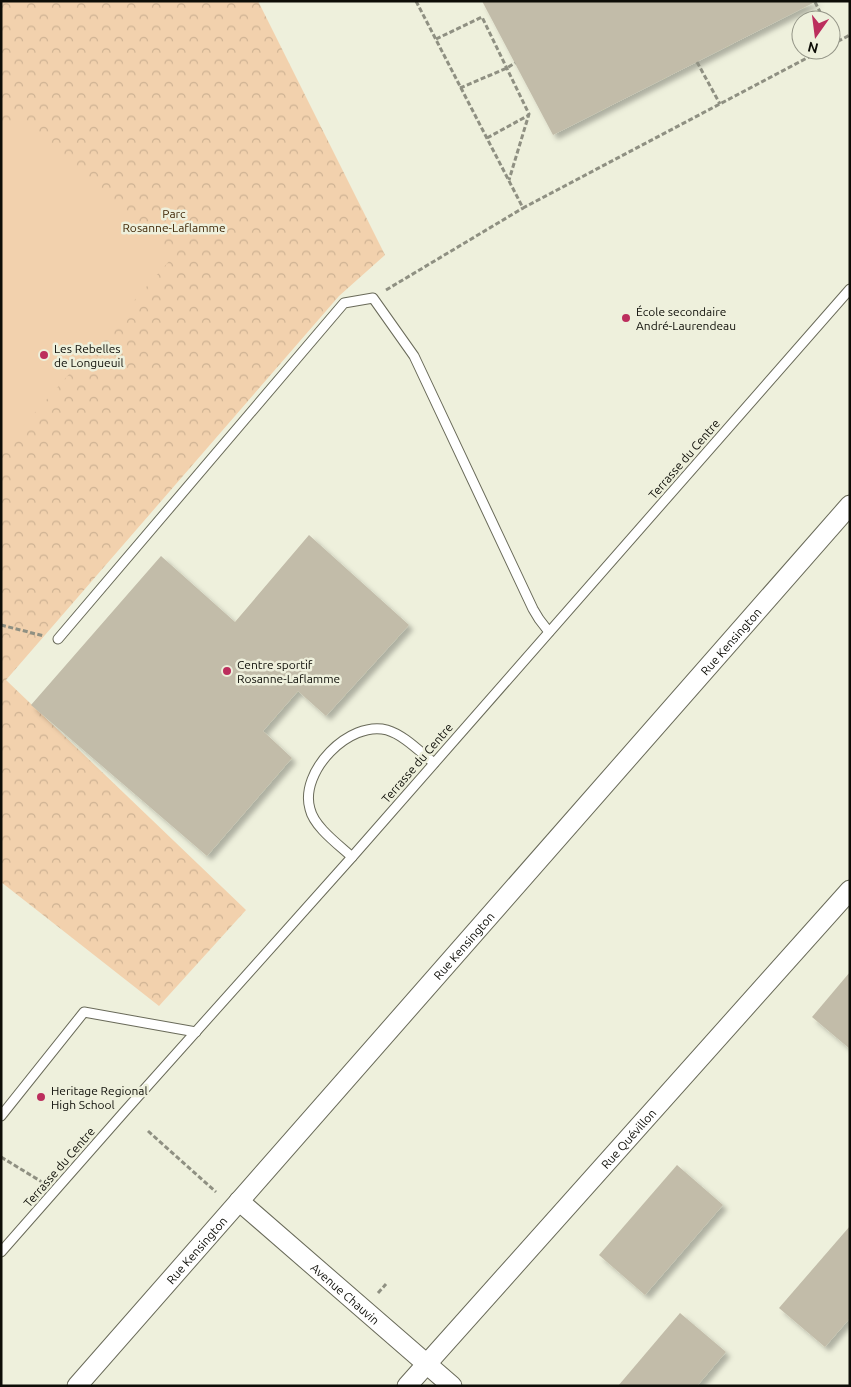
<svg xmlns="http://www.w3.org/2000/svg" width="851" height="1387" viewBox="0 0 851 1387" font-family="Ubuntu,sans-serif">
  <defs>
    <pattern id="park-crowns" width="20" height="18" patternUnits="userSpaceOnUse" patternTransform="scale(1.25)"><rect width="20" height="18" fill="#f2d1ad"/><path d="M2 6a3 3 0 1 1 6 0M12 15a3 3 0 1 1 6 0" fill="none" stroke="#ceb293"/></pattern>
    <filter id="shadow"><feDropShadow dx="4.5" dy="4.5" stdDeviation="2.5" flood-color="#0004"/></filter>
  </defs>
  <rect width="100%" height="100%" fill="#eef0dc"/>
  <polygon fill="url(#park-crowns)" points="1,1 258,1 385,255 339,296 6,680 246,910 159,1006 1,882"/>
  <polygon fill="#f2d1ad" points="15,117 171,259 1,451 1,133"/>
  <g fill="#c2bca9" filter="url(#shadow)">
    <polygon points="482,1 817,1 553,135"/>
    <polygon points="309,535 409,625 326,716 298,691 263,731 292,758 207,856 31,705 161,556 235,622"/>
    <polygon points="850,972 850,1049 812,1017"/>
    <polygon points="677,1165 723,1205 645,1295 599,1255"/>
    <polygon points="850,1226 850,1318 825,1347 779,1308"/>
    <polygon points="680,1313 726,1352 697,1386 618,1386"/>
  </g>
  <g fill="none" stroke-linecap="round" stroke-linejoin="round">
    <defs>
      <g id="service">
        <polyline points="58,639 344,303 373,298 414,356 533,609 539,619 549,632"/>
        <path d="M352,857C339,845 314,827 310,809C299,772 349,720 387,730C404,735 420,752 434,763"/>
        <polyline points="1,1116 84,1012 196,1032"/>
        <polyline points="1,1252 125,1111 352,857 850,289"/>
      </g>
      <g id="minor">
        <path id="s1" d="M239,1201L452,1386"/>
        <path id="s2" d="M77,1386L850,505"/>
        <path id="s3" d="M407,1386L850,890"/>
      </g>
    </defs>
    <use href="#service" stroke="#696a59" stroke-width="11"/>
    <use href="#minor" stroke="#696a59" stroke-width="21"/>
    <g stroke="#8f9082" stroke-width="3" stroke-dasharray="5 2.5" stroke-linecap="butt">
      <polyline points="416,1 523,208 822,50"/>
      <polyline points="815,2 824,20"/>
      <polyline points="831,35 835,43"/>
      <polyline points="436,39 482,17 529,114 509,180"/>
      <polyline points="831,45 850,35"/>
      <polyline points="697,62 720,104"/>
      <polyline points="460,88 507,68 515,63"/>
      <polyline points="487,138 529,115"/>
      <polyline points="386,290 523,208"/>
      <polyline points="1,625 44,636"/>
      <polyline points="148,1131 216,1192"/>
      <polyline points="1,1157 42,1182"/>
      <polyline points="378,1293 386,1284"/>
    </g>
    <use href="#service" stroke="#fff" stroke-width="9"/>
    <use href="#minor" stroke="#fff" stroke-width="19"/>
  </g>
  <g fill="#bc2e5d" stroke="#eef0dc" stroke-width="2">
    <circle cx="626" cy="318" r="5"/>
    <circle cx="44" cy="355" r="5"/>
    <circle cx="227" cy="671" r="5"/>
    <circle cx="41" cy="1097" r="5"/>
  </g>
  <g text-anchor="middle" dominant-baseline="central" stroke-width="5" stroke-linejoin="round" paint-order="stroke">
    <g font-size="12" fill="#422908" stroke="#eef0dc">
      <text x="174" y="213">Parc<tspan x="174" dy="14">Rosanne-Laflamme</tspan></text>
    </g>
    <g font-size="12" fill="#0d0d07" stroke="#eef0dc" text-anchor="start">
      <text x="636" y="311">École secondaire<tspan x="636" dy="14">André-Laurendeau</tspan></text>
      <text x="54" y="348">Les Rebelles<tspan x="54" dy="14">de Longueuil</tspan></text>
      <text x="237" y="664">Centre sportif<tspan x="237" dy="14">Rosanne-Laflamme</tspan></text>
      <text x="51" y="1090">Heritage Regional<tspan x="51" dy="14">High School</tspan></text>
    </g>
    <g font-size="12" fill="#0d0d07" stroke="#eef0dc">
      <text transform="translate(684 459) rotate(-49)">Terrasse du Centre</text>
      <text stroke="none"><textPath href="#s2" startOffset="991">Rue Kensington</textPath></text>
      <text transform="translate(417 763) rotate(-49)">Terrasse du Centre</text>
      <text stroke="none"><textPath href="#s2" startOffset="586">Rue Kensington</textPath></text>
      <text stroke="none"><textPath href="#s3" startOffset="332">Rue Quévillon</textPath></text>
      <text transform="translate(59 1167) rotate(-49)">Terrasse du Centre</text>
      <text stroke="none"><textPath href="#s2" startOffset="181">Rue Kensington</textPath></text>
      <text stroke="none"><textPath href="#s1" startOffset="141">Avenue Chauvin</textPath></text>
    </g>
  </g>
  <rect width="851" height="1387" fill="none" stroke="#0d0d07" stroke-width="5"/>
  <g transform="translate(816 35) rotate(194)"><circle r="24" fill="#eef0dc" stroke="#949587"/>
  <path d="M0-4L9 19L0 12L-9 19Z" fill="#bc2e5d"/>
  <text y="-8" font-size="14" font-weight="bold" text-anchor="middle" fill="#0d0d07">N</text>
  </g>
</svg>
